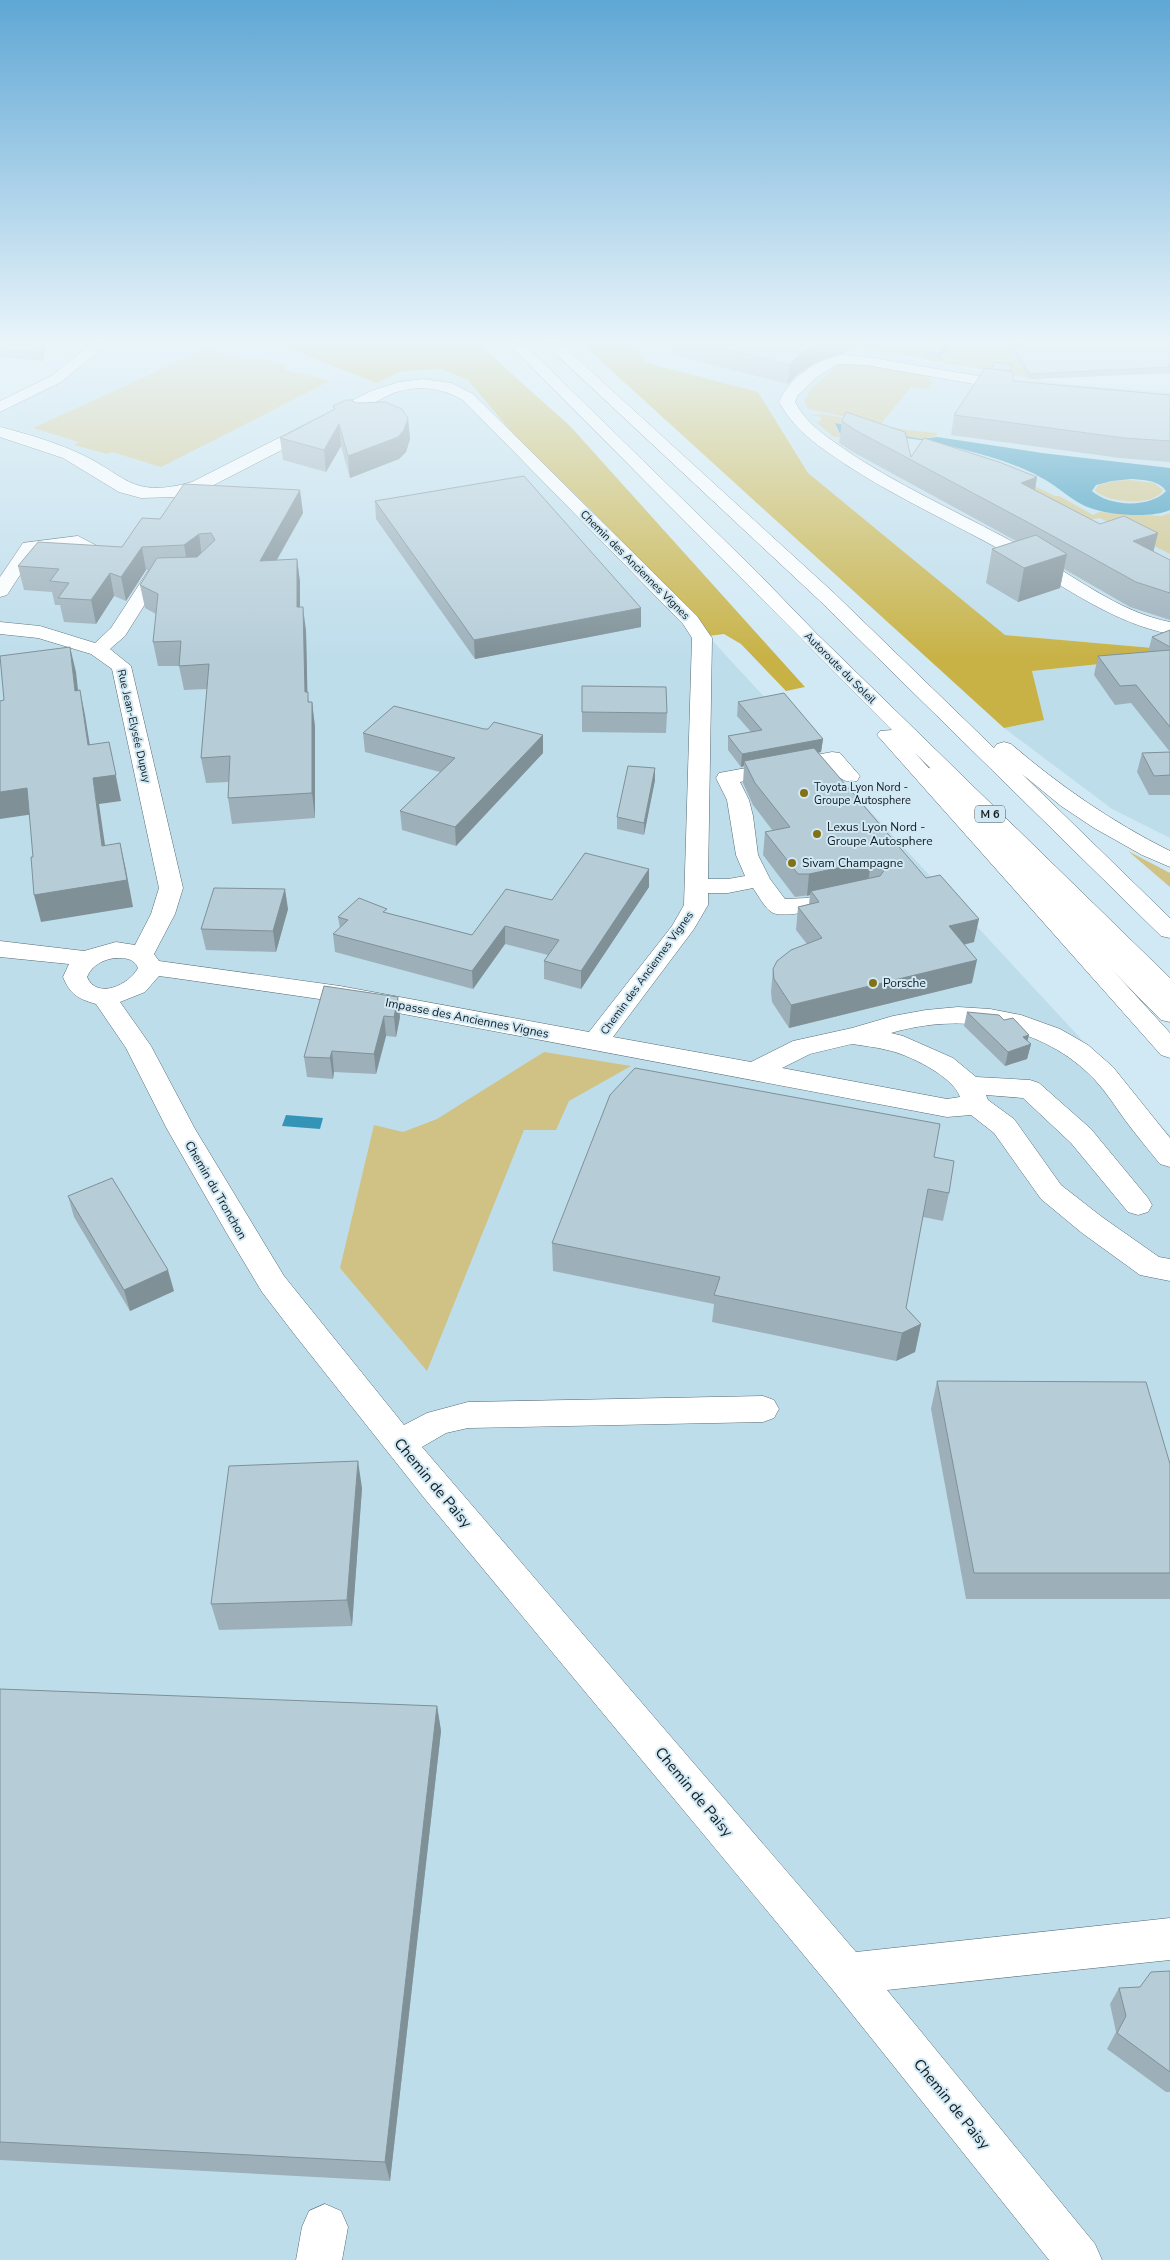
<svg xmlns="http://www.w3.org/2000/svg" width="1170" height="2260" viewBox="0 0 1170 2260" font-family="'Nunito Sans',sans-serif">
  <rect width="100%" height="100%" fill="#d1e9f4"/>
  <g fill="#beddeb">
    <polygon points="103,341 209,341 287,348 377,383 402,371 442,369 468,380 530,454 708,636 1170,1135 1170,2260 0,2260 0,407 12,402"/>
    <polygon points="626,341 822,341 963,368 1075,385 1170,392 1170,838 1112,809 1004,728 1043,720 1032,671 1158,658 1153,648 1005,635 808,473 758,392 647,363"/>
  </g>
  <g fill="#cfc284">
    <polygon points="822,341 1170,341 1170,373 1035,379"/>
    <polygon points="206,349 252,361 256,358 287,366 283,369 330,381 161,467 112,452 107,454 74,445 79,442 33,428"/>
    <polygon points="841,363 856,363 926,376 932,382 928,389 911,387 881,424 808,409 804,402 811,389"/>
    <polygon points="823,414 907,430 937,433 936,436 921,439 835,423 839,434 844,437 834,437 816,422 821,420 821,417 810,415"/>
    <path d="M1019,479L1055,496H1059L1093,515L1099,512L1162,516L1170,513V554L1100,518C1075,525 1039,494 1019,479Z"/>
    <path d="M1131,480L1154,483L1163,490C1156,507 1105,503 1095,490L1098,485L1114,481Z"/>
    <polygon points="1128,851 1170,873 1170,887"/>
    <polygon points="544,1052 631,1066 569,1101 556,1130 524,1130 427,1371 340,1268 374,1125 403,1132 437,1119"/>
  </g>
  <g fill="#c8b246">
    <polygon points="293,341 475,341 570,426 805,687 786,691 741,644 724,634 708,636 530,454 468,380 442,369 402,371 377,383 287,348"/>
    <polygon points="579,341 626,341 647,363 758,392 808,473 1005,635 1153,648 1158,658 1032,671 1044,720 1004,728"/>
  </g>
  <g fill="#3394b8" fill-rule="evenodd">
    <path d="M835,423L921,439L937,437L1042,453L1170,468V510C1150,519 1105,515 1085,506C1071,500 1056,485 1040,477C1022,467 1001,460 980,454C956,447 931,441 906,438C886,436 866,437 846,437L840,434ZM1131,479C1143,480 1159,480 1166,491C1151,508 1109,507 1092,491L1096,485L1112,481Z"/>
    <polygon points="286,1115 323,1118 320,1129 282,1126"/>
  </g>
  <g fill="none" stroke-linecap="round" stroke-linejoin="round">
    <defs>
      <g id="minor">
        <polygon points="95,341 111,341 61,382 0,412 0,401 51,376"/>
        <path d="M843,355L866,357L1019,383L1022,386L1019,389L1014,391L866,365L843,364L835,365L817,377L798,395L795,402C804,420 821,433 837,444C893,484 965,515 1026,549C1072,574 1118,612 1170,622V634C1108,622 1056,580 1001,550C943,518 880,490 826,451C807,438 790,422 779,402C788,379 819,357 843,355Z"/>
        <path d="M423,379L451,383L473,394L697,616L712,638L708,879H728L745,876L736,855L727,800L716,778L719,773L832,752L840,753L860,776L857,781C842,784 837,775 827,765L740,782L749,800L753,816L758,855L770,879L785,899L807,898L842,890L850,892L854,897L850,902C833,906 788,919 773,913C765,909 758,895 753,888L728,893H708V905L694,929L613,1037L751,1062L793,1041L852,1028L893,1016L926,1010L958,1007L990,1009L1021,1015L1060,1029L1088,1045L1113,1067L1170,1138V1167L1160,1164C1148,1149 1136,1135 1125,1120C1115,1106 1106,1092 1095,1080C1043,1025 962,1012 891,1033L903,1036L953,1058L976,1077L1030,1080L1039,1083L1091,1129L1148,1198L1152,1205L1148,1212L1138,1215L1128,1212L1071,1143L1023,1098L986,1095L988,1100L1014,1119L1061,1185L1102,1217L1159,1257L1170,1259V1281L1140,1275L1082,1233L1041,1199L994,1133L971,1115L947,1117L340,1002L174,978L159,976L145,992L120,1002L151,1046L195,1129L284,1276L404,1425L427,1413L468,1402L763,1396L774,1400L779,1409L774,1418L763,1422L468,1428L446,1433L422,1447L856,1952L1170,1918V1960L887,1990L1095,2244L1102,2260H1049L832,1989L425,1499L295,1335L262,1292L226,1232L167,1129L126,1048L96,1004C78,999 70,994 63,977L69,964L0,957V941L84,951L116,942L135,945L151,914L159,888L112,669L91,654L38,638L0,634V622L40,626L95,643L111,628L148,571C157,569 165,569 174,571L177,575L174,579L160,580L125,636L110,649L131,666L183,888L175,914L154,954L159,961L340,986L589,1032L672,926L684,905L692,638L683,624L463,400C440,387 418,385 393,393L204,490L176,497L141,498L119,492L63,458L0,437V427C24,433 51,441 74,451C126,473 128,500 192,482L371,391L399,382ZM116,958C125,958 134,958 138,968C129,985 97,1000 87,977C92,965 104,959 116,958ZM852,1044C864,1046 876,1047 887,1050C908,1054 954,1077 960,1097L947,1099L782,1068L810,1054Z"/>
        <polygon points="78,536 107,551 110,555 107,559 95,559 75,547 35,552 7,595 0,597 0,577 23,543"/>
        <polygon points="929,768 937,769 958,787 1170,999 1170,1022 1161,1020 942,797 918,774 921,769"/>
        <polygon points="325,2204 341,2211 348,2227 342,2260 296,2260 302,2227 309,2211"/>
      </g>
      <g id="highway">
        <polygon points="506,341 521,341 758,573 817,634 1170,978 1170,1000 1161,998 915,753 1170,1033 1170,1058 1161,1055 877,735 880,731 892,730"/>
        <path d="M542,341H558L834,593L994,748L997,744L1004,742L1011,744C1060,786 1112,822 1170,851V867L1142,855L1094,828L1061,806L1022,774L1170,918V938L1161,936L820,601Z"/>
      </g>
    </defs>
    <use href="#minor" stroke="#566b75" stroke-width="1"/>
    <use href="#highway" stroke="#566b75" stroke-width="1"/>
    <use href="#minor" fill="#fff" fill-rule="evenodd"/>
    <use href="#highway" fill="#fff" fill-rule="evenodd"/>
  </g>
  <g fill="#9db0ba">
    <polygon points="0,341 45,341 43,361 0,357"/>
    <polygon points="671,341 861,341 861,343 843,354 816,362 797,375 788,384 673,355 673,350 671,350"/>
    <polygon points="924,341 956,341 938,359 924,356"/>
    <polygon points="1004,341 1170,341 1170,373 1029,379"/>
    <polygon points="1011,371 1013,381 1170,395 1170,462 1120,458 951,435 954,415"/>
    <polygon points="353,402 408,418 410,439 406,452 399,459 350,478 341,446 326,472 283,460 280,438 334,410 333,406"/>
    <polygon points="842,421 911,457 1037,477 1035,490 1100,524 1158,533 1153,552 1170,560 1170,620 1130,607 1064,569 1060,588 1018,602 986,583 992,549 1016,541 853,452 839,443"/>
    <polygon points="375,501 641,627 475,659 376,519"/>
    <polygon points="303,513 277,560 297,559 300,582 300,607 306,631 307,692 309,702 312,702 315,727 315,818 232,824 228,798 229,782 206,783 201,758 207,689 184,690 179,666 158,666 153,642 156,614 145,608 140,585 149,570 146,570 126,601 114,596 96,624 64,622 60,605 55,605 52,592 24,590 18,566 122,547 160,519"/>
    <polygon points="1170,630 1170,795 1149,795 1137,772 1142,753 1170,752 1131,703 1115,705 1094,675 1098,656 1148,652 1152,637"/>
    <polygon points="738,702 823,739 821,752 818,753 974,942 964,945 972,983 789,1028 772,1002 771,992 773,969 807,944 796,930 798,907 809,904 810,895 795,897 763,855 765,832 773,831 753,805 743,783 744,766 741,767 728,750 728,736 751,732 737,716"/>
    <polygon points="582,712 667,713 666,733 582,732"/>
    <polygon points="484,729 488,729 543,735 543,753 456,846 402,830 400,811 440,772 365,752 363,733"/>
    <polygon points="655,768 655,780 644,835 617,829 617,817"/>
    <polygon points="649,869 649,887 581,989 544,979 544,961 548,955 505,944 473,989 335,952 333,934 340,928 338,917 387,913 472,935 552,900"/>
    <polygon points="288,909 276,952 206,950 201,929"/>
    <polygon points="324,986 400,1017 396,1037 386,1036 376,1074 334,1072 333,1079 307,1077 304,1057"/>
    <polygon points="967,1012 1004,1020 1029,1035 1027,1041 1031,1044 1027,1059 1005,1066 964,1026"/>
    <polygon points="934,1157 949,1193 943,1221 923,1217 906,1308 921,1324 915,1352 896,1361 712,1322 714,1304 553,1271 552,1243"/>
    <polygon points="68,1196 174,1291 130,1311 74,1217"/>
    <polygon points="937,1381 1170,1464 1170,1599 966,1599 931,1409"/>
    <polygon points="362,1488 352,1626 219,1630 211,1604"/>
    <polygon points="0,1689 437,1706 441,1731 390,2181 0,2160"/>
    <polygon points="1170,1971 1170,2092 1166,2092 1107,2049 1116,2032 1110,2004 1119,1988 1140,1987"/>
  </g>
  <g fill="#7f9097">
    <polygon points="43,341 45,341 45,342 43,361 41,353"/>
    <polygon points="822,341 861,341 861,343 843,354 816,362 797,375 788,384 789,365 799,355 818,342"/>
    <polygon points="951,341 956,341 938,359 938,353"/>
    <polygon points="408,418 410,439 406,452 399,459 350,478 348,456"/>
    <polygon points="339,424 341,446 326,472 324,450"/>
    <polygon points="1037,477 1033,501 1021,483"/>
    <polygon points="300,490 303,513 263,584 260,561"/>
    <polygon points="1158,533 1152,557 1133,541"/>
    <polygon points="199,534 202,557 188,568 184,545"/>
    <polygon points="142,547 146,570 126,601 121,577"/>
    <polygon points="1067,554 1060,588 1018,602 1024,568"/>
    <polygon points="297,559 300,582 300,631 297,607"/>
    <polygon points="110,573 114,596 96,624 91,600"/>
    <polygon points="303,607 306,631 308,717 305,692"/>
    <polygon points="641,608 641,627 475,659 474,640"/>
    <polygon points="70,647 76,672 81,716 75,691"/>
    <polygon points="80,690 85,715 94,771 88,745"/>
    <polygon points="312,702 315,727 315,818 312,793"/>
    <polygon points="543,735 543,753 456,846 455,827"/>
    <polygon points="823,739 821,752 747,766 744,761 744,766 741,767 742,754"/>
    <polygon points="109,742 121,801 99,804 109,872 102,846 93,778"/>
    <polygon points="655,768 655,780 644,835 644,823"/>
    <polygon points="27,788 34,814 0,819 0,792"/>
    <polygon points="120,843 126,870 133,907 41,922 34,895"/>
    <polygon points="871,861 868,883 811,891 810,895 807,896 809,874"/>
    <polygon points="649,869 649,887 581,989 581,971"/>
    <polygon points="285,889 288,909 276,952 273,931"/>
    <polygon points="979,919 974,942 944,949 949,926"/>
    <polygon points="505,926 505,944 473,989 472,971"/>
    <polygon points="977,960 972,983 789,1028 791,1005"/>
    <polygon points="398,997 400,1017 396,1037 394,1017"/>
    <polygon points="384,1016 386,1036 376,1074 374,1054"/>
    <polygon points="1029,1035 1026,1046 1031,1044 1027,1059 1005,1066 1008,1052 1023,1037"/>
    <polygon points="332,1051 334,1072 333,1079 330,1058"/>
    <polygon points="168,1270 174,1291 130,1311 124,1290"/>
    <polygon points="921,1324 915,1352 896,1361 902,1333"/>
    <polygon points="358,1461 362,1488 352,1626 347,1600"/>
    <polygon points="437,1706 441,1731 390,2181 385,2162"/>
  </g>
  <g fill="#b6cdd8" stroke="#7f9097">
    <polygon points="0,341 43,341 41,353 0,349"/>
    <polygon points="696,341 822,341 818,342 799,355 789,365"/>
    <polygon points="925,341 951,341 938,353 925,351"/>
    <polygon points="1009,341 1170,341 1170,367 1030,374"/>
    <polygon points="995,362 1011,364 1011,371 991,369"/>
    <polygon points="985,368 1013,372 1013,381 1170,395 1170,441 1124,438 954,415"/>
    <polygon points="346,400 353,400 352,401 357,403 385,402 402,409 408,418 404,430 398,437 348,456 339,424 324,450 280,438 335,409 333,406"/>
    <polygon points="846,412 905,432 911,457 924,438 999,462 1037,477 1021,483 1100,524 1124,516 1158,533 1133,541 1170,560 1170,593 1136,582 1031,524 855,430 842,421"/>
    <polygon points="524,476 641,608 474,640 375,501"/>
    <polygon points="184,484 300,490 260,561 297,559 297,607 303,607 305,692 308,692 308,702 312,702 312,793 228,798 230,756 201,758 209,664 179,666 181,641 153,642 158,594 140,585 157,558 197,557 215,540 211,533 199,534 184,545 142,547 121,577 110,573 91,600 58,598 69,583 50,581 59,569 18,566 38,542 122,547 142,518 160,519"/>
    <polygon points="1036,535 1067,554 1024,568 992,549"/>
    <polygon points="1170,630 1170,647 1152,637"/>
    <polygon points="70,647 75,691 80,690 88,745 109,742 116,775 93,778 102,846 120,843 127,880 34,895 31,857 33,857 27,788 0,792 0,701 4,700 0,656"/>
    <polygon points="1170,650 1170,727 1136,685 1120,686 1098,656"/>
    <polygon points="582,686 666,687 667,713 582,712"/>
    <polygon points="784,693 823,739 742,754 728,736 762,730 738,702"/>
    <polygon points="394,706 484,729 488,729 494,722 543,735 455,827 400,811 455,758 363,733"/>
    <polygon points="814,748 926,878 940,875 979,919 949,926 977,960 791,1005 774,979 773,969 777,961 791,950 822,938 798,907 819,902 811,891 880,876 885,869 880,863 871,861 809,874 798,874 765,832 790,827 755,783 744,761"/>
    <polygon points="1170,752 1170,775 1154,776 1142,753"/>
    <polygon points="628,766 655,768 644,823 617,817"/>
    <polygon points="585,853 649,869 581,971 544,961 559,940 505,926 472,971 333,934 348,920 338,917 359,898 387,909 383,912 472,935 506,889 552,900"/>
    <polygon points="214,888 285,889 273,931 201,929"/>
    <polygon points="324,986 398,997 394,1017 384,1016 374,1054 332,1051 330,1058 304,1057"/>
    <polygon points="967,1012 999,1015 1004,1020 1013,1018 1029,1035 1023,1037 1031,1044 1008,1052"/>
    <polygon points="635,1068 940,1124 934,1157 954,1161 949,1193 928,1189 906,1308 921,1324 902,1333 714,1295 720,1277 552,1243 610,1095"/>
    <polygon points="112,1178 168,1270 124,1290 68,1196"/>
    <polygon points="937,1381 1146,1382 1170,1464 1170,1573 974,1573"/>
    <polygon points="358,1461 347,1600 211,1604 229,1466"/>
    <polygon points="0,1689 437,1706 385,2162 0,2142"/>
    <polygon points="1170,1971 1170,2072 1117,2033 1126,2016 1119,1988 1140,1987 1151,1972"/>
  </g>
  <linearGradient id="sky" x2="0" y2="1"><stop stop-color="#5fa7d5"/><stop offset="0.52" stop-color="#eaf5fa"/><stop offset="1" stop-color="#eaf5fa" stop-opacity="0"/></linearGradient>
  <rect width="1170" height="658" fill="url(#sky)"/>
  <g fill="#837213" stroke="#d1e9f4" stroke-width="2">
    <circle cx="804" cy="793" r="5"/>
    <circle cx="817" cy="834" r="5"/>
    <circle cx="792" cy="863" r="5"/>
    <circle cx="873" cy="983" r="5"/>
  </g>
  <g text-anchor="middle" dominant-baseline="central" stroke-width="4" stroke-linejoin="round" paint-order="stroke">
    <g font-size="11" fill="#121a1e" stroke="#d1e9f4">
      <text transform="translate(635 565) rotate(45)">Chemin des Anciennes Vignes</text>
      <text transform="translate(840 668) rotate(45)">Autoroute du Soleil</text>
      <text transform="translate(134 726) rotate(77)">Rue Jean-Elysée Dupuy</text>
      <text transform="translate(647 973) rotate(-54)">Chemin des Anciennes Vignes</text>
    </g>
    <g font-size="11" fill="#121a1e" stroke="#d1e9f4" text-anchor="start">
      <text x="814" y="787">Toyota Lyon Nord -<tspan x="814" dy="13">Groupe Autosphere</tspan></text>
    </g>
    <rect fill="#d1e9f4" stroke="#4b585e" stroke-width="1" x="975" y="805.5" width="30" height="17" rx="4"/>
    <g font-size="11" font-weight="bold" fill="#121a1e">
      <text x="990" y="814">M 6</text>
    </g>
    <g font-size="12" fill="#121a1e" stroke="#d1e9f4" text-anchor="start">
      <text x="827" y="827">Lexus Lyon Nord -<tspan x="827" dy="14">Groupe Autosphere</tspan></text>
      <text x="802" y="863">Sivam Champagne</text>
      <text x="883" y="983">Porsche</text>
    </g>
    <g font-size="12" fill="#121a1e" stroke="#d1e9f4">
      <text transform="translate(467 1018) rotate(11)">Impasse des Anciennes Vignes</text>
      <text transform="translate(216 1190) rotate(60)">Chemin du Tronchon</text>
    </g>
    <g font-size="15" fill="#121a1e" stroke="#d1e9f4">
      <text transform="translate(433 1483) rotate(50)">Chemin de Paisy</text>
      <text transform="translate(694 1792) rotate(50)">Chemin de Paisy</text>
      <text transform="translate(952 2104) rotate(51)">Chemin de Paisy</text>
    </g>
  </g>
</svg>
